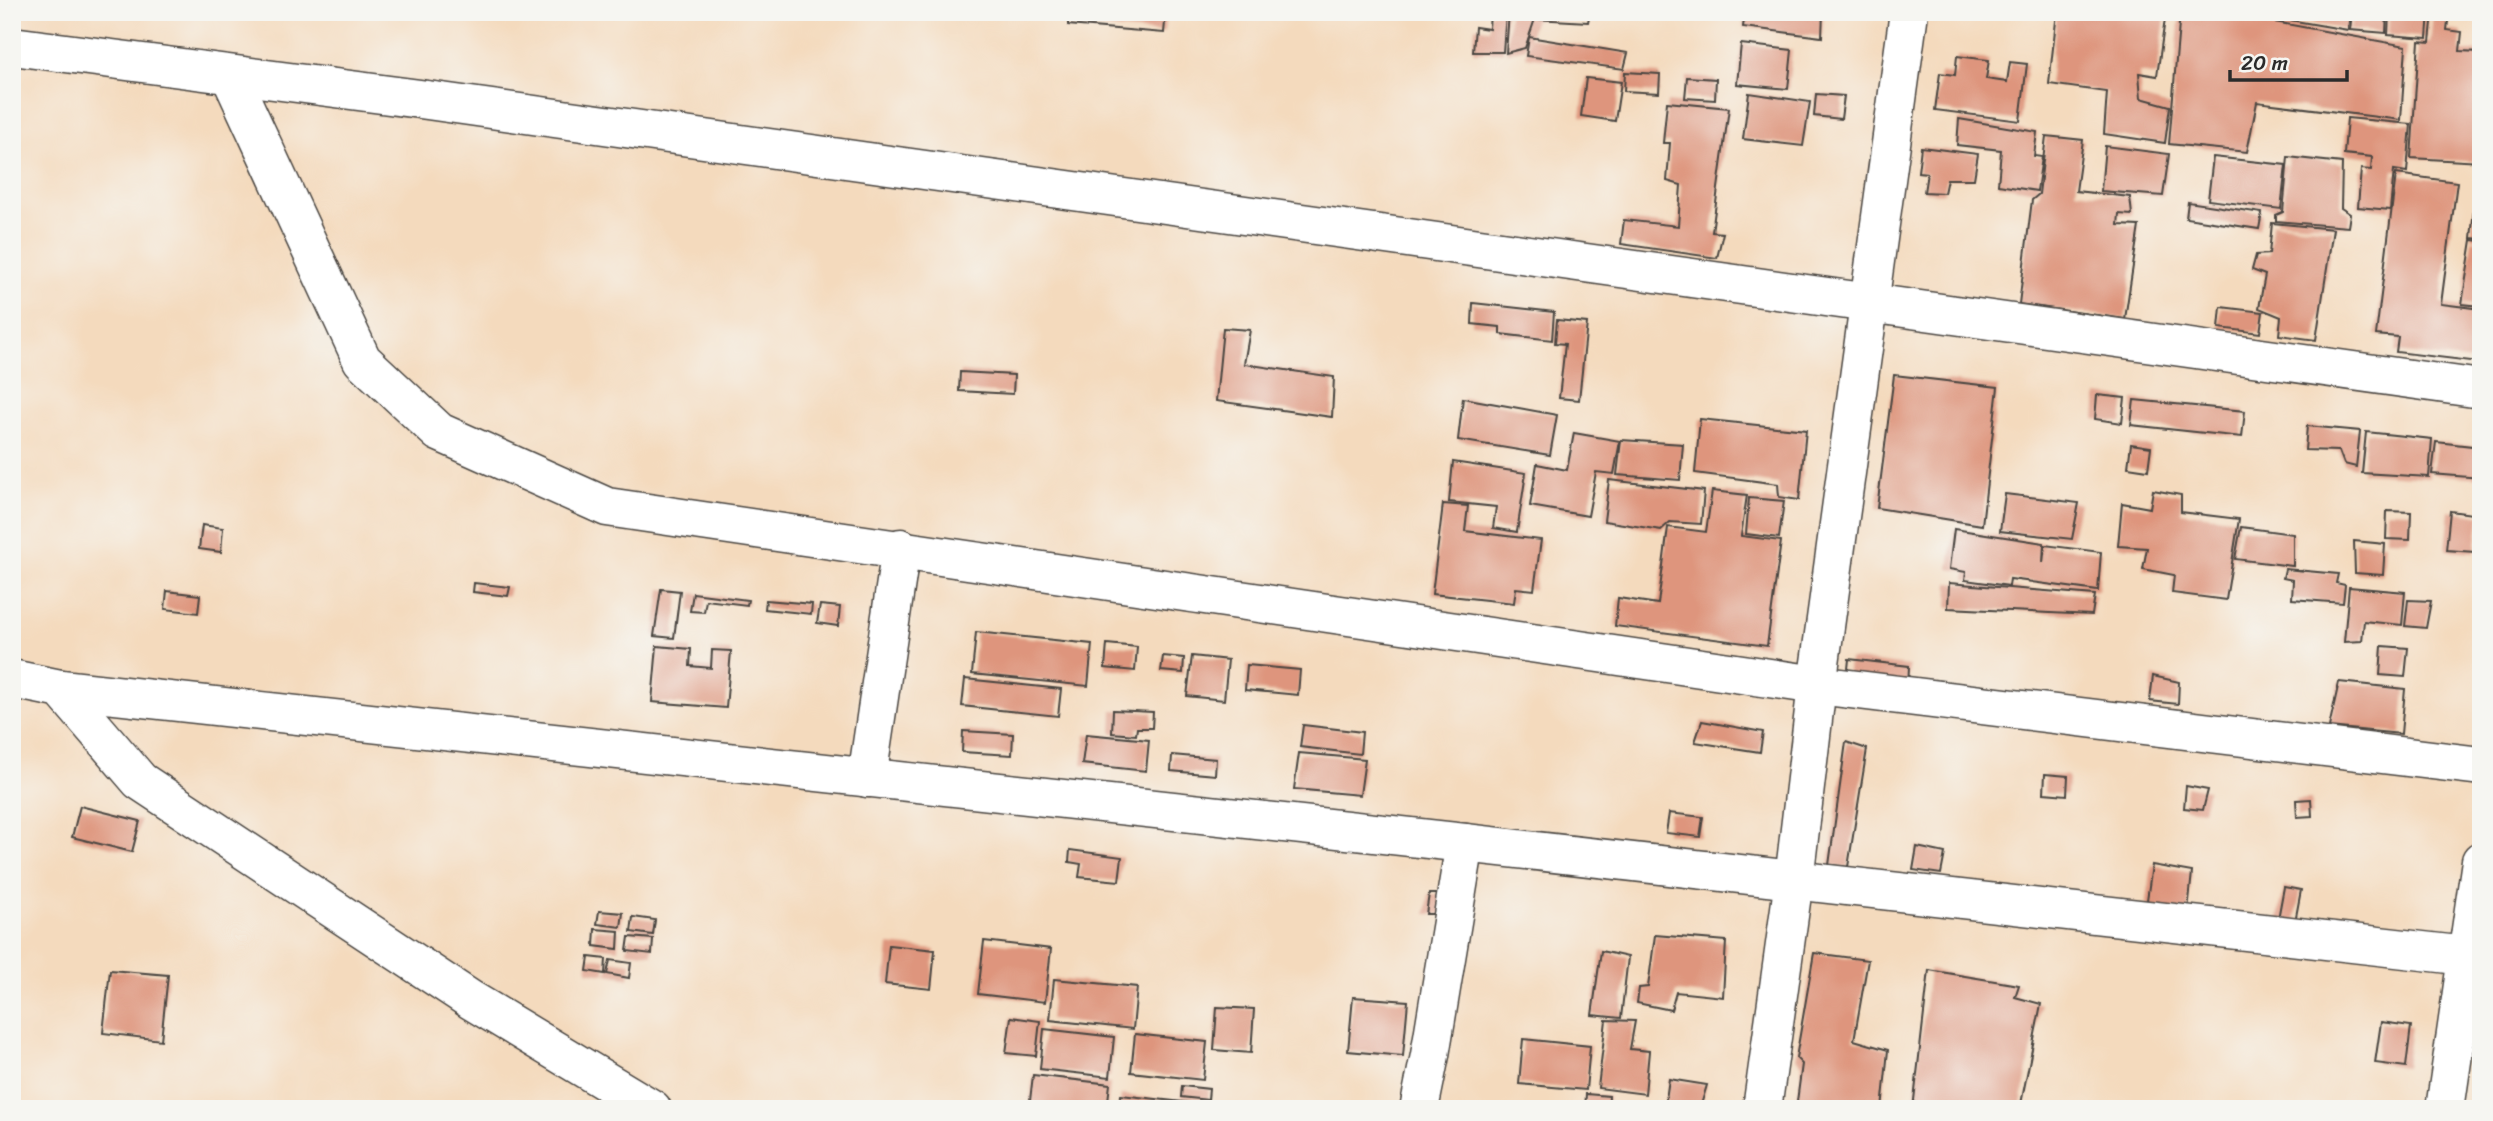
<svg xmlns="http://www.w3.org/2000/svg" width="2493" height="1121" viewBox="0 0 2493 1121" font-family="Sriracha,sans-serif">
  <rect width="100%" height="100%" fill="#f6f6f2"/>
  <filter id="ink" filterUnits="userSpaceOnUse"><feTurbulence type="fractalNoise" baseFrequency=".0143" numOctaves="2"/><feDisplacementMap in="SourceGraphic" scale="14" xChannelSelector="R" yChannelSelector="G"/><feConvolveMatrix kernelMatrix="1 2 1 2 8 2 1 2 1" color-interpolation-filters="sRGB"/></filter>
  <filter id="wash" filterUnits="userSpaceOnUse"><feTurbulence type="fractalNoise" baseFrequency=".00686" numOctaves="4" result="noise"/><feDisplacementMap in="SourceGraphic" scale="28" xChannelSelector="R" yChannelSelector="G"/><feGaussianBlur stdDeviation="1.57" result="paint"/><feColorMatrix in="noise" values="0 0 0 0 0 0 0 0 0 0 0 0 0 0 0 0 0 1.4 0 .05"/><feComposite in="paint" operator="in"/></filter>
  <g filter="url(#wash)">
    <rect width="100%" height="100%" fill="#f4dabd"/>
    <g id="blocks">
      <g fill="#de957d">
        <polygon points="1068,12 1166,12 1164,33 1068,25"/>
        <polygon points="1490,12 1506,12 1503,52 1473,52 1475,27 1489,29"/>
        <polygon points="1509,12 1590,12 1588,22 1535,19 1525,48 1506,53"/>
        <polygon points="1745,12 1823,12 1822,37 1743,27"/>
        <polygon points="2057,12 2166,12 2157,76 2139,73 2141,98 2170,106 2165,143 2104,134 2107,92 2049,84"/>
        <polygon points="2180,12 2242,12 2242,16 2406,46 2401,120 2257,102 2247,152 2169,144"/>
        <polygon points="2261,12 2350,12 2348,30 2260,15"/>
        <polygon points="2352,12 2387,12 2386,33 2350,30"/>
        <polygon points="2389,12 2429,12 2427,38 2388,35"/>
        <polygon points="2433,12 2449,12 2447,30 2462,32 2460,51 2481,52 2481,162 2411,158 2419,41 2430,42"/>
        <polygon points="1529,37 1628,53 1624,69 1526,56"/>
        <polygon points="1741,44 1792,50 1788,89 1737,84"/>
        <polygon points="1957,56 1989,60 1986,79 2007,82 2010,62 2027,64 2020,121 1935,110 1940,73 1955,75"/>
        <polygon points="1625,72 1660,74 1659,93 1624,91"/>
        <polygon points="1687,77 1716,79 1715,100 1685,98"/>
        <polygon points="1586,78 1621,82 1615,121 1581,116"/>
        <polygon points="1749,93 1810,102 1803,146 1743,139"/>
        <polygon points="1816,94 1844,96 1841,119 1814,116"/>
        <polygon points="1667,102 1729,108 1712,232 1723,233 1717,258 1621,244 1624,220 1678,226 1681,185 1667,181 1670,143 1663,143"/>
        <polygon points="2347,118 2411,124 2407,172 2394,170 2390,210 2358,207 2361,169 2371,170 2372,157 2344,154"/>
        <polygon points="1959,119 2037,132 2034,156 2042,157 2037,191 1998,185 2001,150 1957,145"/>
        <polygon points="2046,136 2083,140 2076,191 2130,197 2132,215 2119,214 2118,225 2139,226 2125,319 2019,304 2032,200 2039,194"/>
        <polygon points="2105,146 2169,154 2163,196 2101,191"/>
        <polygon points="1921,147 1978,154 1974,179 1947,179 1944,193 1924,192 1927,173 1918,172"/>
        <polygon points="2213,157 2286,165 2281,209 2208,200"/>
        <polygon points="2288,157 2342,163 2341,208 2350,214 2348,227 2276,221 2276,215 2283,212"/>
        <polygon points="2396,174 2457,182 2441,304 2481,309 2479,362 2396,352 2398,337 2376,335"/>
        <polygon points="2476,189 2481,190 2481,239 2471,238"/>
        <polygon points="2188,202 2262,213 2259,229 2186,218"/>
        <polygon points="2272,223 2333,229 2316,340 2279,335 2281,317 2259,308 2265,275 2252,270 2256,255 2269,254"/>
        <polygon points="2472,240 2481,241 2481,306 2462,304"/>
        <polygon points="1473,303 1554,312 1552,340 1500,334 1500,327 1472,324"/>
        <polygon points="2221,307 2263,312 2260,333 2219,328"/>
        <polygon points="1557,320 1587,323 1579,400 1559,398 1565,344 1555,343"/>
        <polygon points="1223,328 1250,330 1244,364 1334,377 1332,417 1216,401"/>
        <polygon points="960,372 1014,375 1013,394 959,391"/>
        <polygon points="1894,375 1998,387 1982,525 1877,508"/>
        <polygon points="2097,395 2125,398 2122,423 2095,419"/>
        <polygon points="1463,398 1557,415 1550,455 1458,440"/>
        <polygon points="2134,400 2245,411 2242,437 2131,425"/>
        <polygon points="1700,419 1806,430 1799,500 1779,497 1778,484 1695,473"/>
        <polygon points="2307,426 2360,431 2356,467 2344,464 2339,451 2305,450"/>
        <polygon points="2366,432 2432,439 2429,477 2362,473"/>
        <polygon points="1574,433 1620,441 1614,474 1596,472 1588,516 1530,506 1537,464 1567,470"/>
        <polygon points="1621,440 1683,444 1680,480 1617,475"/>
        <polygon points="2436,442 2481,447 2481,478 2432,474"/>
        <polygon points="2131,444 2151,447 2148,470 2128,467"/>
        <polygon points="1453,462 1526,473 1517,532 1493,528 1496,507 1449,502"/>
        <polygon points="1609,480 1704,491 1701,524 1670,522 1661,530 1604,521"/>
        <polygon points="2153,490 2181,495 2181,512 2239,519 2226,600 2172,593 2174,575 2143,569 2147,548 2118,546 2122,503 2150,508"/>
        <polygon points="1712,491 1747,495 1741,536 1781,541 1767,646 1615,626 1618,598 1658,604 1668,527 1706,532"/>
        <polygon points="2005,494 2079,503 2072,539 2000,531"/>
        <polygon points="1749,498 1784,501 1779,538 1746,534"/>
        <polygon points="1443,504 1468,506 1465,531 1541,540 1534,590 1516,588 1514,603 1432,594"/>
        <polygon points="2387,511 2411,512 2410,540 2386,539"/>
        <polygon points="2450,511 2480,515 2475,552 2446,550"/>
        <polygon points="202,525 223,528 221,552 199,549"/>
        <polygon points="2241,527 2293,534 2293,566 2235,559"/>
        <polygon points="1954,529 2044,543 2043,563 2045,545 2101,552 2098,591 2010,579 2009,586 1965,580 1966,572 1949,569"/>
        <polygon points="2354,541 2385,544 2383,575 2355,573"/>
        <polygon points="2285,569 2338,574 2336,583 2345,585 2343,603 2292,599 2293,580 2283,578"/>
        <polygon points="474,583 510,587 508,596 473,592"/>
        <polygon points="1949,583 2095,595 2092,615 1948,608"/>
        <polygon points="2349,587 2405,592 2402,625 2364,621 2362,641 2344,642"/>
        <polygon points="661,589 680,591 674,638 654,636"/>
        <polygon points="167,591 200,595 198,613 165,609"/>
        <polygon points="693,593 748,600 747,605 706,600 704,612 690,611"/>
        <polygon points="766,600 812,604 811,614 765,609"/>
        <polygon points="2408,600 2431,601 2426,628 2405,626"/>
        <polygon points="820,605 840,607 838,626 817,623"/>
        <polygon points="976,632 1092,644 1088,686 972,674"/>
        <polygon points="1107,644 1137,647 1135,671 1105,668"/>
        <polygon points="657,646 691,649 690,666 711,668 712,650 731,651 726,708 652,702"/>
        <polygon points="2382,646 2408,648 2405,677 2380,675"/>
        <polygon points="1163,656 1184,658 1183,673 1161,671"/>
        <polygon points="1192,656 1228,660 1224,700 1187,696"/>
        <polygon points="1849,659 1909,666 1908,687 1847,679"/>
        <polygon points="1247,665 1300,670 1298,695 1245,690"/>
        <polygon points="2153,676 2179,682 2178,704 2150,701"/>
        <polygon points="965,679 1061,689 1058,716 962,706"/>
        <polygon points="2339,682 2405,689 2401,734 2329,727"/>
        <polygon points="1113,710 1153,712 1152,728 1137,728 1136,735 1112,733"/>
        <polygon points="1702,721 1763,732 1760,752 1695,742"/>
        <polygon points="1303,725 1362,732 1360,754 1300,747"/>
        <polygon points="963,731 1013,734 1012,755 962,752"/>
        <polygon points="1086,734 1149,740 1146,771 1082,764"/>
        <polygon points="1846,742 1867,749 1848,867 1829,865"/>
        <polygon points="1299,753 1365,759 1360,795 1294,789"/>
        <polygon points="1172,755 1216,759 1215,775 1171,771"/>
        <polygon points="2045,774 2068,776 2067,795 2044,793"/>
        <polygon points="2186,786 2208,790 2203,810 2184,808"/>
        <polygon points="2311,799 2312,816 2297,817 2296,800"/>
        <polygon points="80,806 140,821 132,852 72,837"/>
        <polygon points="1669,813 1703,817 1700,837 1666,833"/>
        <polygon points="1917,847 1945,853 1941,874 1913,870"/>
        <polygon points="1070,850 1122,857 1119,881 1079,877 1081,864 1069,862"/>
        <polygon points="2152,865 2192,872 2188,911 2146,907"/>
        <polygon points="2284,887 2301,890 2295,922 2278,919"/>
        <polygon points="1429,894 1446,894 1444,914 1426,914"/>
        <polygon points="599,911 623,913 621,927 597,924"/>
        <polygon points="633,917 655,920 653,935 631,932"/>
        <polygon points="595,929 619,931 618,949 594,946"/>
        <polygon points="1655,935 1726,941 1723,997 1676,992 1671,1010 1637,1003 1639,988 1648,987"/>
        <polygon points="629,937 653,939 652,954 627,951"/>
        <polygon points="984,941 1051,949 1045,1002 978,994"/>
        <polygon points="889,945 935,950 931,989 885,984"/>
        <polygon points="1601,951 1628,957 1621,1018 1592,1015"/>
        <polygon points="1814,953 1868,960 1854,1040 1888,1050 1882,1109 1796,1109 1802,1064 1796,1058"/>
        <polygon points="589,957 606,959 605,974 587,971"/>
        <polygon points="610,960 631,963 629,978 607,974"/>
        <polygon points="110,970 168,975 161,1040 103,1033"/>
        <polygon points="1929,970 2019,985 2015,997 2041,1004 2020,1109 1913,1109"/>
        <polygon points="1054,979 1137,987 1133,1029 1050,1020"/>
        <polygon points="1353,997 1408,1001 1403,1056 1348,1051"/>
        <polygon points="1217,1007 1254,1009 1251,1053 1214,1050"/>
        <polygon points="1011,1017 1040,1021 1036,1056 1006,1053"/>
        <polygon points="1606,1020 1635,1021 1630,1049 1649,1051 1645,1094 1598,1088"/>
        <polygon points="2381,1022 2411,1026 2406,1067 2375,1063"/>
        <polygon points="1044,1029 1114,1037 1110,1077 1040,1069"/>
        <polygon points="1135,1034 1207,1042 1203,1080 1131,1072"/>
        <polygon points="1523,1039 1590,1046 1586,1090 1519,1084"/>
        <polygon points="1033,1075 1110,1084 1107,1109 1029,1109"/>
        <polygon points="1669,1079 1707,1085 1700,1108 1665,1106"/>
        <polygon points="1182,1086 1209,1089 1208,1100 1181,1097"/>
        <polygon points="1586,1094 1609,1096 1608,1109 1585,1109"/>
        <polygon points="1121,1095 1226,1107 1226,1109 1119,1109"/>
      </g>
    </g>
  </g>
  <g filter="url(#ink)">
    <use href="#blocks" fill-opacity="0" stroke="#494541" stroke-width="2"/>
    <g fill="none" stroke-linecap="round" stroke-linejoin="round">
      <defs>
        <g id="street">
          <polyline points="12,46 420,99 2481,389"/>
          <polyline points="230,75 362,360 439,432 607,507 1817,685 2481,766"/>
          <polyline points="12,679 61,689 140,781 471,1000 652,1109"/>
          <polyline points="61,689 1465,843 2467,956"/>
          <polyline points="867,778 901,548"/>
          <polyline points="1419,1109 1430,1055 1465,843"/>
          <polyline points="1762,1109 1794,880 1817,685 1909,12"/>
          <polyline points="2445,1109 2481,861"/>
        </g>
      </defs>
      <use href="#street" stroke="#494541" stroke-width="41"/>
      <use href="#street" stroke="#fff" stroke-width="38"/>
    </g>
  </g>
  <rect width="2493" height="1121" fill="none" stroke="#f6f6f2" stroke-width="42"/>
  <path d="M2230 70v10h117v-10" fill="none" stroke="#2b2b2b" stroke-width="3.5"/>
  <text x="2241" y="70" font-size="21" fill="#2b2b2b" stroke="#f6f6f2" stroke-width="5" paint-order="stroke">20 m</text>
</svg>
